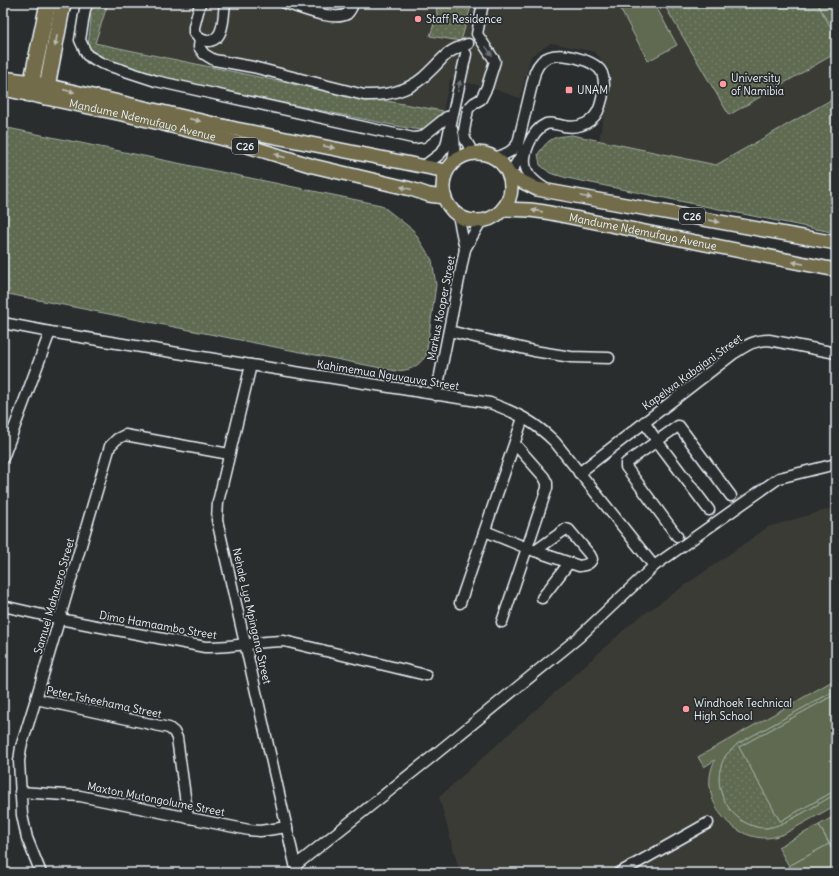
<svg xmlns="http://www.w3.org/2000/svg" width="839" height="876" viewBox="0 0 839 876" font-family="Delius,sans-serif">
  <defs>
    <pattern id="grass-dots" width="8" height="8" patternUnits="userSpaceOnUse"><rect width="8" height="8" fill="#5e6a51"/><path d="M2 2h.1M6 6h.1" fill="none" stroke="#75806b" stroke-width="1.8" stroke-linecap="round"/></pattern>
  </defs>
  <rect width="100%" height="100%" fill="#2a2d2e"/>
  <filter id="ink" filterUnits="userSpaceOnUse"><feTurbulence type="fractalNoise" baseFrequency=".025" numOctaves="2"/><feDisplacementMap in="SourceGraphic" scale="8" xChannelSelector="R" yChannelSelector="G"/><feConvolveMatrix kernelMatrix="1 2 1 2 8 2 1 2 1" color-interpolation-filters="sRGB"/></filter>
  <g filter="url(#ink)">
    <g fill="#3b3a36">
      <polygon points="108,3 836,3 836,97 716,165 599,141 611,73 595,52 551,43 531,56 520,98 487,87 450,79 443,111 302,86 95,42"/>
      <polygon points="836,507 836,873 460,873 439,797 634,621 768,527"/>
    </g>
    <g fill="url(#grass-dots)" stroke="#a3aea4">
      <polygon points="90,3 108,3 95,43 302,86 443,111 428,126 421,130 407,128 86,63 91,20"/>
      <polygon points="433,3 472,3 461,41 430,36 437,15 436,4"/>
      <polygon points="663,3 817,3 836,36 836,53 729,115"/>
      <path d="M836,97V233L567,178L550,173L540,165L538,154C550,137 553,137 572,135L716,165Z"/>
      <path d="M3,127L381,205L413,230L432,260L436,285L426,356C416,368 411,370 396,371L3,293Z"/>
      <path d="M836,690V694L739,747L780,821L836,790V794C819,803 785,826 767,828C759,829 748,825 741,820C720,805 712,777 726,755C729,751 734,748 737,744Z"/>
    </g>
    <g fill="#5e6a51" stroke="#a3aea4">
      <polygon points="617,3 654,3 677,45 648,61"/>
      <polygon points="817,3 836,3 836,36"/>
      <path d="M836,679V690L737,744C734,748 729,751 726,755C712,777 720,805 741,820C748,825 759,829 767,828C785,826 819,803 836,794V805L784,834C778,836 772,838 766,838C728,838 697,796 715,760L704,767L698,757Z"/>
      <polygon points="836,694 836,790 780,821 739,747"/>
      <polygon points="836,815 836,855 819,825"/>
      <polygon points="819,825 829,844 789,866 778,847"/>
      <polygon points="829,844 836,857 836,866 822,873 793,873 789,866"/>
    </g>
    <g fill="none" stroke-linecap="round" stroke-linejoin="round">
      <defs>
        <g id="minor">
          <polyline points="88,3 85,9 80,40 87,55 101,63 156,81 413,138 422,137 447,117"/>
          <path d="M285,3C299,7 333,22 347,14C350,11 352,7 353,3"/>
          <path d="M200,4L194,27V33C198,38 201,40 207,41C225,41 223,16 225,3"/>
          <path d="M200,39L199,47L204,54L214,60L253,67L364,95C388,96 412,90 429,72C446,56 444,52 468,44"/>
          <path d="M452,129C456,140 455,151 453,162"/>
          <polyline points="473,153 465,139 464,131 468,109 474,103 481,99 487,87 495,61 477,34 483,3"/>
          <path d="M495,158C505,154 513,152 518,143L535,72C538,65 542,59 549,57C562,52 596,60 602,73C606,82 603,97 600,106C595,122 580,129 564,126C558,125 552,122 546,124C532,130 520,157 527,171C530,178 538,184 544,188"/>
          <polyline points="424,166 440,154 446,146 466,54"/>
          <polyline points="509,175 525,149"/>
          <polyline points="458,215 465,249"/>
          <path d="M3,323L50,332L251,365L490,403C517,413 535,422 555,442L654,566"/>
          <polyline points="449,331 534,351 571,357 609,358"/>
          <polyline points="251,365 218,502 217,520 297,873"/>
          <polyline points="436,395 465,249 481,221"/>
          <polyline points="644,422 657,441 626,463 626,467 677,536"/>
          <polyline points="515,444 544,477 547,483 547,488 527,548 535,551"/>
          <polyline points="3,458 50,332"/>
          <path d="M579,473L733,354C746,346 753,340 769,340L836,353"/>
          <polyline points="709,510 657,441 678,426 679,426 731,496"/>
          <path d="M566,529L569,530L590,555L592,559C589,565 585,565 579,566L535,551Z"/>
          <polyline points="485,531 527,548 502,622"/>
          <polyline points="542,598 569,563"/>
          <polyline points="460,603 523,418"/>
          <path d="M3,606L60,619L205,647C232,648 257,641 284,641L426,675"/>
          <polyline points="36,699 169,728 174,732 177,738 188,818"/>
          <polyline points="20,792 80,796 249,830 260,831 287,827"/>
          <polyline points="296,865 433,756 578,638 654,566 779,478 836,464"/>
          <polyline points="41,873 27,838 22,815 19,761 21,747 36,699 110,446 117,439 125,435 229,454"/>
          <polyline points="619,873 708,823"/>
        </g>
        <g id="major">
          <polyline points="3,78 32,82 236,129 446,171"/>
          <path id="s1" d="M3,89L127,115L228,140L313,166L411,189L429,195L444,197"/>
          <circle cx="477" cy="187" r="34"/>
          <polyline points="509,175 537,189 836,243"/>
          <path id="s2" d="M503,209L530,210L545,212L836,270"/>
        </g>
        <g id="highway">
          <polyline points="29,94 48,3"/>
          <polyline points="45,97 63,3"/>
        </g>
      </defs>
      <use href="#minor" stroke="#e8f1f8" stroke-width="13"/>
      <use href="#major" stroke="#e8f1f8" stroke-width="16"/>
      <use href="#highway" stroke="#e8f1f8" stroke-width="18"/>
      <use href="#minor" stroke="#2a2d2e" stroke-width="10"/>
      <use href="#major" stroke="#736c4b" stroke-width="13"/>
      <use href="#highway" stroke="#736c4b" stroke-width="15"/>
    </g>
    <defs><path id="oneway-solid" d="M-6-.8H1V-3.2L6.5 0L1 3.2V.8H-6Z"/></defs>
    <g fill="#b9bcb3">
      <use href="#oneway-solid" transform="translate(56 41) rotate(101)"/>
      <use href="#oneway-solid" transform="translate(69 91) rotate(13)"/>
      <use href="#oneway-solid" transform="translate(195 120) rotate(13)"/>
      <use href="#oneway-solid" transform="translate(329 147) rotate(11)"/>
      <use href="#oneway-solid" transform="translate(280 156) rotate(-163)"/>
      <use href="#oneway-solid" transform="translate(406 188) rotate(-166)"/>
      <use href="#oneway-solid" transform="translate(586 197) rotate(10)"/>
      <use href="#oneway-solid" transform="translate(537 211) rotate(-172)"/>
      <use href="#oneway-solid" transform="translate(714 221) rotate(10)"/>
      <use href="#oneway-solid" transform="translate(798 263) rotate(-169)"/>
    </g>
    <g fill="#6c7275">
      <use href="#oneway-solid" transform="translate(489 51) rotate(54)"/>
      <use href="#oneway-solid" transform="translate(459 86) rotate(-77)"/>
    </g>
  </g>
  <g fill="#ff9aa2" stroke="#2a2d2e" stroke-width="1.5">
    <circle cx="418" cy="19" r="4"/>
    <circle cx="723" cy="84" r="4"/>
    <rect x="565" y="86" width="8" height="8" rx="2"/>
    <circle cx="686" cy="709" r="4"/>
  </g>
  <g text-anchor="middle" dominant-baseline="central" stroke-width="3.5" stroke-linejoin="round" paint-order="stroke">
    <g fill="#2a2d2e" stroke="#afb6bb" stroke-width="1">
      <rect x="232" y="138" width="26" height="16" rx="3"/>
      <rect x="679" y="208" width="26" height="16" rx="3"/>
    </g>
    <g font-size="10" font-weight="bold" fill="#e8f1f8">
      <text x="245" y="146">C26</text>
      <text x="692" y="216">C26</text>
    </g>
    <g font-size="11" fill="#e8f1f8" stroke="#2a2d2e" text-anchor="start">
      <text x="426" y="19">Staff Residence</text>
      <text x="731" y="78">University<tspan x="731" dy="13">of Namibia</tspan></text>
      <text x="577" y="90">UNAM</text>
      <text x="694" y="703">Windhoek Technical<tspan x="694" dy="13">High School</tspan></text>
    </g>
    <g font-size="11" fill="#e8f1f8" stroke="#2a2d2e">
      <text stroke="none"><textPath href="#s1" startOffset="143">Mandume Ndemufayo Avenue</textPath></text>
      <text stroke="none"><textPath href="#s2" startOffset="142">Mandume Ndemufayo Avenue</textPath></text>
      <text transform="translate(441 308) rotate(-79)">Markus Kooper Street</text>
      <text transform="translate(692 372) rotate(-36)">Kapelwa Kabajani Street</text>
      <text transform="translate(388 375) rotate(9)">Kahimemua Nguvauva Street</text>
      <text transform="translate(54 596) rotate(-74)">Samuel Maharero Street</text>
      <text transform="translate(252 616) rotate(77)">Nehale Lya Mpingana Street</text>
      <text transform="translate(158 625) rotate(10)">Dimo Hamaambo Street</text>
      <text transform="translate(104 702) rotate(12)">Peter Tsheehama Street</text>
      <text transform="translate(156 799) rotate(11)">Maxton Mutongolume Street</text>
    </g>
  </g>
  <rect width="839" height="876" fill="none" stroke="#2a2d2e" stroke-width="16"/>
  <rect x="8" y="8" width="823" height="860" fill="none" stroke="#e8f1f8" stroke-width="1.5" filter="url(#ink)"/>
</svg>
